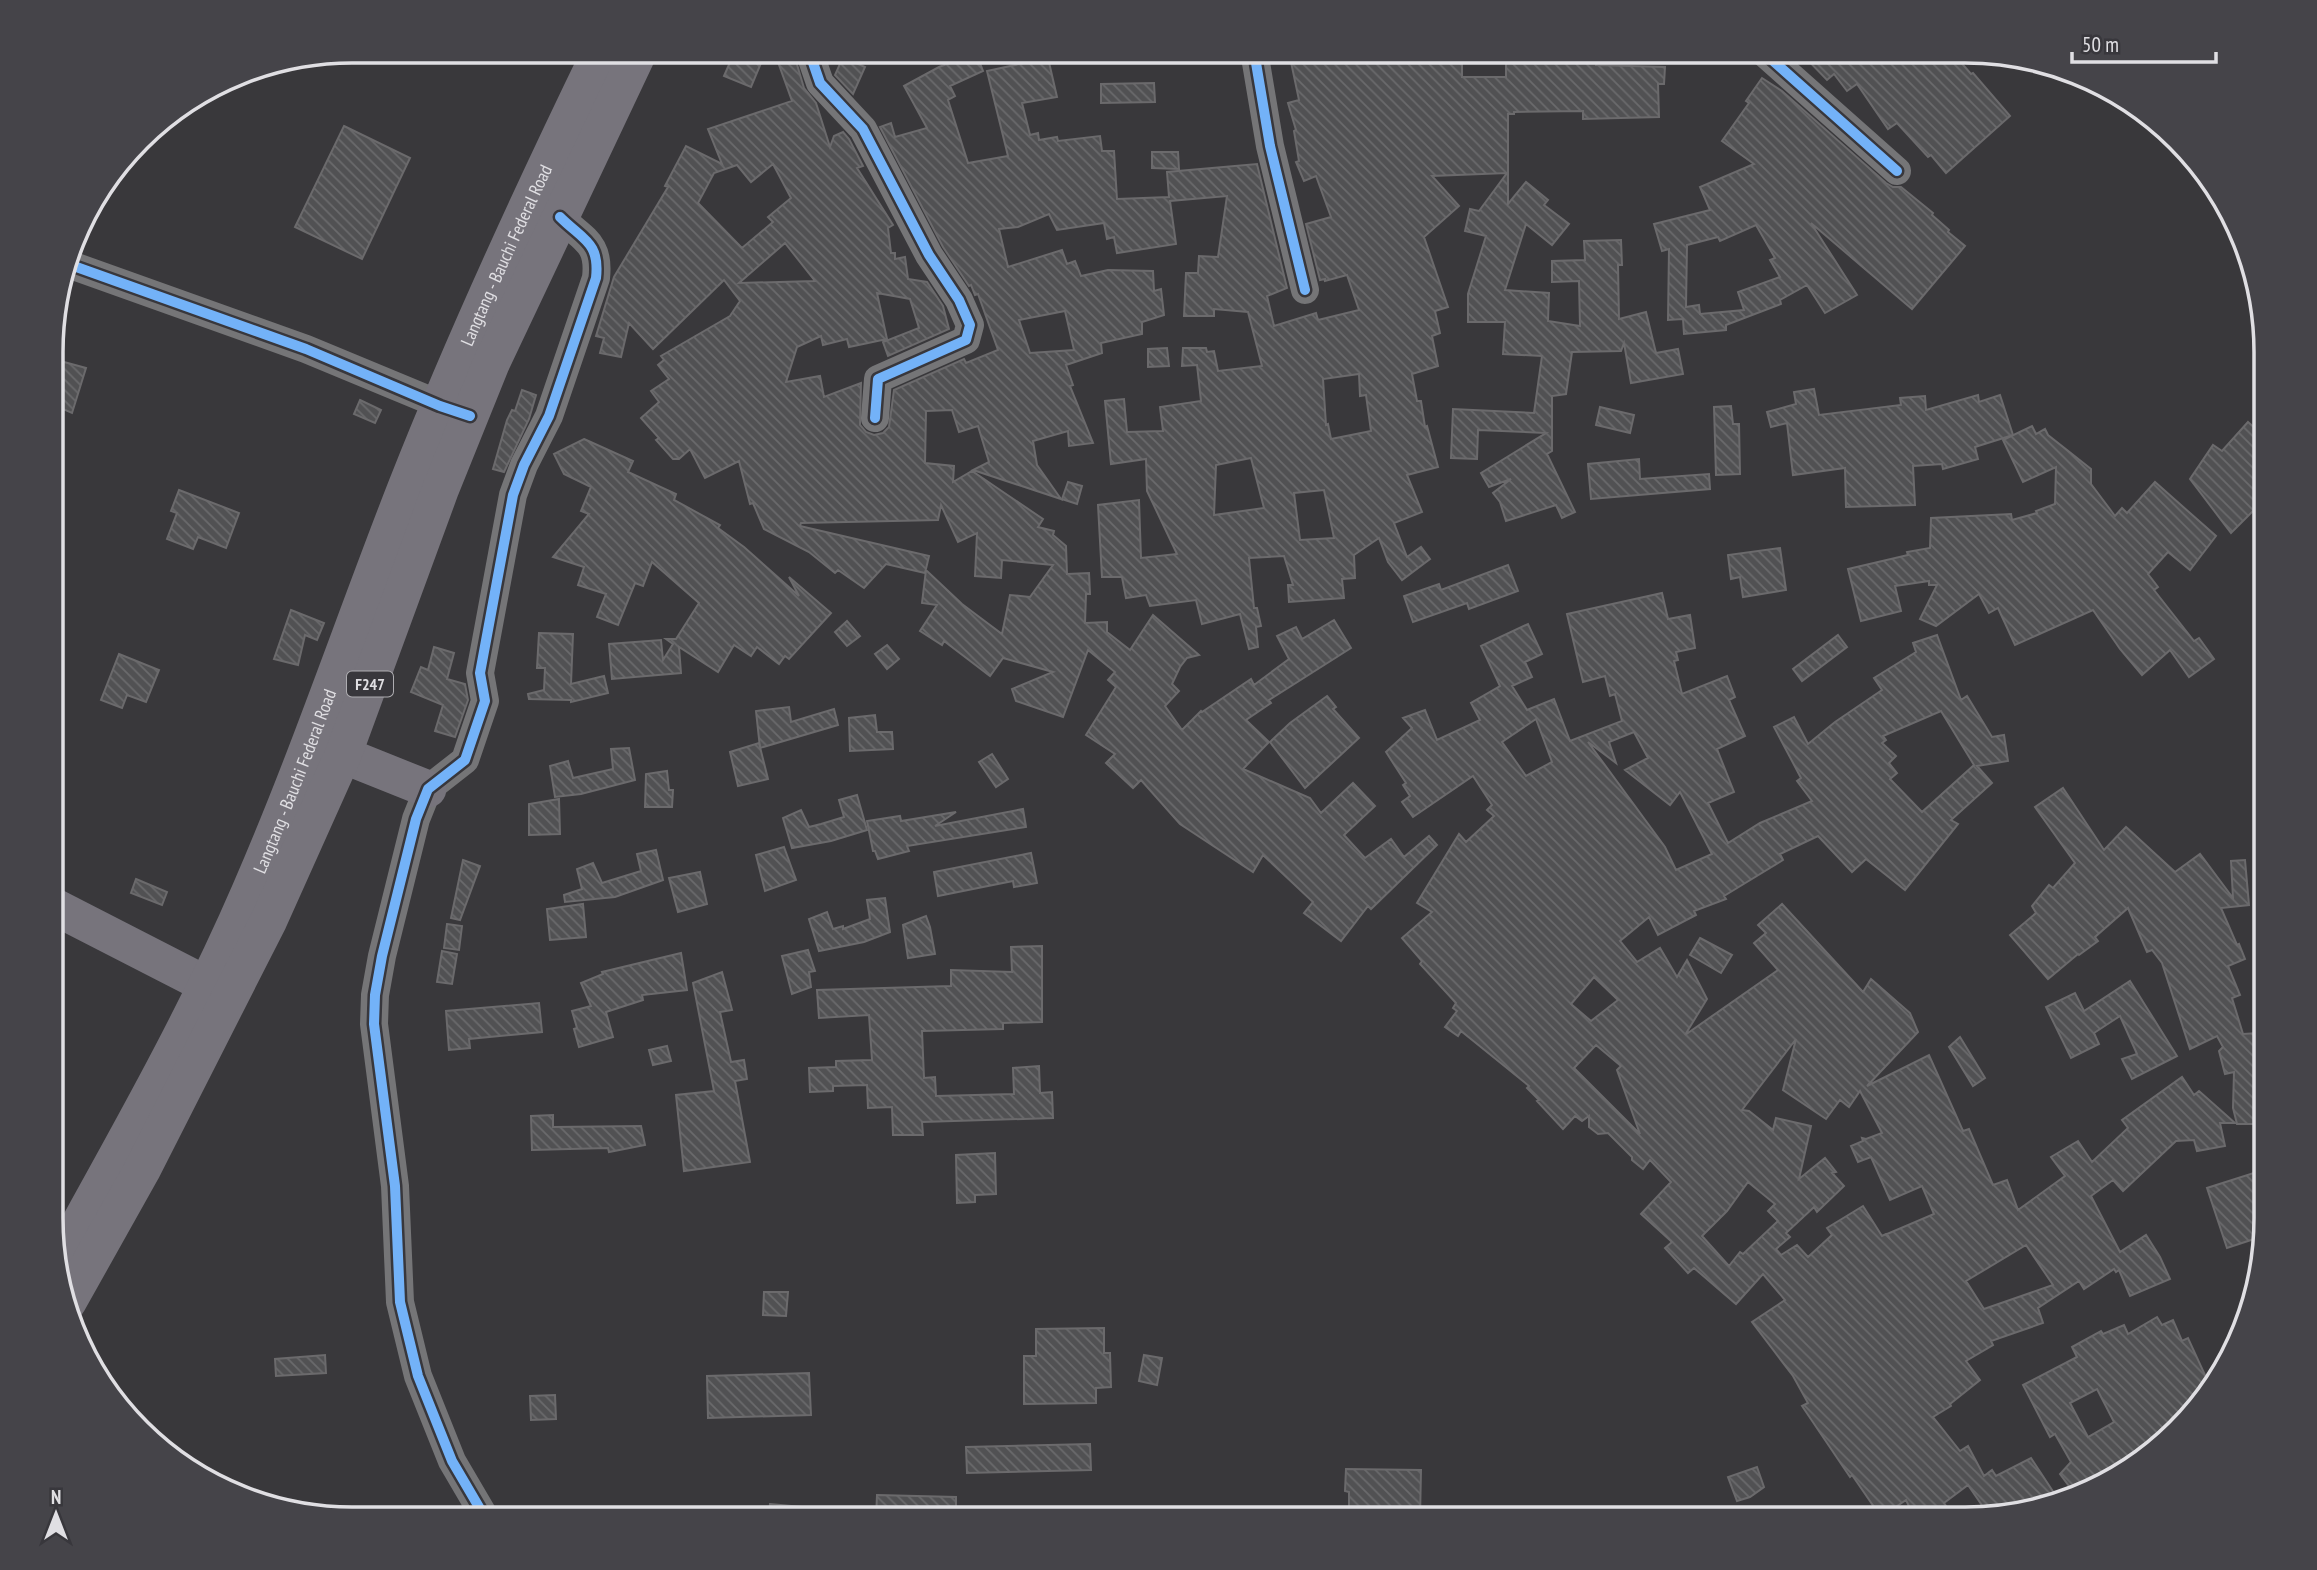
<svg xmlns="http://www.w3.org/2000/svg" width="2317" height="1570" viewBox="0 0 2317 1570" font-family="'PT Sans Narrow',sans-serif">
  <defs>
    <pattern id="building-back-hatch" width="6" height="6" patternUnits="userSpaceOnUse" patternTransform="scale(1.75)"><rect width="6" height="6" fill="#515153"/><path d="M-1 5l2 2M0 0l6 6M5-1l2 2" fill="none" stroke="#6a6a6c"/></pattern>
  </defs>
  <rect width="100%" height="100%" fill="#39383b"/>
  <g fill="url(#building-back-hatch)" stroke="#6b6a6c" stroke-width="2" fill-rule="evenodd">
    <polygon points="735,51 766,51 751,87 724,76"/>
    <path d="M774,51H793L804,88L816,103L830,147L834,136L843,132L849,139L863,166L857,168L893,225L888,228L891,253H895V259L905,257L908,279L927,282L943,306L949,329L888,356L883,342L919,328L910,299L877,293L887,339L849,347L847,339L823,345L821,336L797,347L786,382L820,376L824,397L861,383L860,425L866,432L874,435L883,433L889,427L894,390L964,359L966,363L998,350L978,294L975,295L971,285L969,286L943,247L880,127L891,123L895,137L927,128L904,86L939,67L976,53L983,71L950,86L955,96L948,100L968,163L1008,156L987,71L1048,58L1057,97L1022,103L1030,135L1038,133L1039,140L1057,137L1058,141L1100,136L1102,151H1114L1117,199L1169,197L1167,172L1257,164L1287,288L1267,296L1274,326L1316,313L1318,320L1359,310L1347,275L1325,281V279L1320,280L1306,224L1331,217L1316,176L1304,181L1296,162L1299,161L1294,131L1296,130L1288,103L1299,100L1291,62L1296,61L1295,54L1327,51L1328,58L1360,51H1453V61H1462V77H1506V51H1597L1596,65L1665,67L1664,84H1658L1659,117L1583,119V111L1514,112V114H1508V204L1526,182L1548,200L1544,205L1569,224L1552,245L1526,224L1505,290L1549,293L1548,321L1580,326L1579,281L1552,282V261L1585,260L1584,241L1621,240L1622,265H1618L1619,319L1646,312L1656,353L1678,349L1683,374L1631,383L1624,343L1621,351L1572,352L1566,394L1552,396V451L1547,454L1575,512L1562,518L1556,505L1506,521L1500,502L1493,493L1511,479L1489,487L1481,473L1546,433L1478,430L1477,459L1451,458L1453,409L1534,413L1542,356L1503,354L1505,322H1468V294L1486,236L1465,231L1470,209L1479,211L1507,173L1432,176L1459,206L1424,237L1448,307L1435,311L1440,333L1432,336L1438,366L1412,374L1417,401H1421L1425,427L1427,426L1438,467L1407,475L1422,512L1394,523L1407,557L1421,547L1430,559L1402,580L1388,562L1379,538L1354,555L1355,578L1342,579L1344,598L1289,602L1288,585H1293L1284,556L1249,558L1254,608H1257L1261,626L1256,627L1258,647L1249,649L1240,614L1202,624L1196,600L1150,606L1146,595L1126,598L1122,577H1102L1098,505L1139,500L1141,558L1177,554L1147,491L1146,459L1111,464L1105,401L1124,399L1127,432L1163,431L1160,407L1201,401L1197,365L1182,366L1183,348H1206L1207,352L1214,351L1218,371L1262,366L1248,312L1214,309V316H1184L1186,273H1198L1199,256L1218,257L1227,196L1170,201L1176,244L1117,253L1114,237L1107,239L1104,223L1057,230L1049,214L1018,227L999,229L1008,267L1062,250L1067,264L1075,261L1081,276L1108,270L1153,271L1154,291L1161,289L1164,315L1142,322V334L1101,343L1102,353L1066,365L1073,385L1070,386L1093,443L1069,446L1068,431L1033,441L1037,465L1061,499L973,470L989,462L978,426L959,432L952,410L926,411L925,463L954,466L953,482L972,471L1043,519L1038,527L1054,531L1053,535L1066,546L1067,574L1089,573L1090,594H1086L1085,623L1107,622V632L1130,650L1153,615L1199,655L1187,658L1180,667L1172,684L1179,691L1165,706L1182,730L1201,711L1202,712L1251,679L1254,685L1289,659L1277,636L1296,627L1302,639L1334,620L1351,648L1269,700L1271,703L1246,720L1269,742L1243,769L1310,798L1321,813L1353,783L1375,806L1344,835L1365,858L1391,839L1404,857L1429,836L1437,845L1371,909L1368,906L1341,941L1304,913L1313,902L1263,855L1253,872L1180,824L1141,780L1133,788L1106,763L1115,754L1086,735L1116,687L1108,680L1115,672L1088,650L1063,717L1016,701L1012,689L1053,672L1003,658L990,676L944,641L942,645L920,631L937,605L922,603L926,570L962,604L1002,634L1010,595L1030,597L1053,565L1002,560L1001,578L975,576L977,533L958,542L941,505L938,520L801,523L800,526L929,556L925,573L886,564L864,588L838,570L835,573L809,552L764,529L753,503L750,504L739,461L705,478L690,449L679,459H673L656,440L659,438L641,418L659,402L651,391L669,379L658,365L664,360L661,356L730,316L740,301L724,280L653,349L629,323L621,357L600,353L604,338L596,336L614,277L668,187L665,186L686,146L722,164L708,129L792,101ZM773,164L791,198L768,217L773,222L742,248L698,203L714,173L737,165L751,182ZM785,243L815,281L739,283ZM1065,311L1074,350L1030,353L1019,320ZM1359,374L1360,396L1366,395L1371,431L1331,439L1328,424L1326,425L1323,379ZM1251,458L1264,508L1214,515L1216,465ZM1324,490L1334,538L1300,540L1294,493Z"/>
    <polygon points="1799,51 1951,51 1971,74 1973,73 2010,116 1946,173 1931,155 1928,157 1897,123 1888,129 1857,84 1847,91 1834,74 1827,80"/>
    <polygon points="843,57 865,67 853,94 835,75"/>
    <path d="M1762,78L1782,91L1886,183L1893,187H1901L1933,213L1932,215L1949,230L1948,232L1965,246L1912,309L1811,223L1857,295L1825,313L1807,285L1780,300L1781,304L1726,325V330L1684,334L1683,319L1668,320L1669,249L1662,251L1654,224L1710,210L1700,187L1754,164L1722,141L1749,103L1746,101ZM1756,225L1775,258L1770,260L1780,277L1738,292L1744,310L1700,314L1699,305L1686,307L1687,245L1718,237L1720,241Z"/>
    <polygon points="1154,83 1155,102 1101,103 1101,84"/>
    <polygon points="344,126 410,158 362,259 295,227"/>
    <polygon points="1152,152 1178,152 1179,169 1152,168"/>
    <polygon points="1167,348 1169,366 1148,367 1148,349"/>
    <polygon points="53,359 86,368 72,413 56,406 61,393 53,391"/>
    <polygon points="1814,389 1819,415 1901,405 1900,398 1925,396 1926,410 1978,395 1979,402 2000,395 2013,435 1975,447 1978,459 1943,469 1942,464 1913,466 1915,505 1846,507 1845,468 1793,475 1787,423 1771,427 1767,412 1796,404 1794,392"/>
    <polygon points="522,390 536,395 529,419 504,472 493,469 507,420 512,410 515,411"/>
    <polygon points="360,400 381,410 375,423 354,414"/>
    <polygon points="1731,406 1733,424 1739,424 1740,474 1716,475 1714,407"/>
    <polygon points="1600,407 1634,415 1630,433 1596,425"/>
    <polygon points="2248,422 2266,438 2266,511 2259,505 2231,533 2190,479 2213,445 2222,451"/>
    <polygon points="2032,426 2036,434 2045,429 2048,435 2091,469 2091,484 2115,516 2122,508 2127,513 2155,482 2216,536 2190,570 2168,552 2148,574 2158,587 2154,590 2194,641 2199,638 2214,659 2189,677 2170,650 2142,675 2120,649 2093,610 2015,645 1998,608 1989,613 1979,594 1936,626 1920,619 1937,585 1929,585 1929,581 1895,586 1901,611 1861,621 1848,569 1908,555 1907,552 1930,548 1931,518 2011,514 2012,520 2037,513 2036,511 2055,504 2056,467 2023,482 2003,440"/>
    <polygon points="584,439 633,461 628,472 676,494 674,500 720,525 718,528 744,547 799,596 789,577 831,613 789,659 785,656 779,664 757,647 751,656 734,645 718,672 679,647 681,673 612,679 609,644 661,640 663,660 673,644 666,639 676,639 699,603 652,562 643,586 635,583 618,625 597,617 606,594 578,585 584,567 553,557 589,514 581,511 591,487 564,474 554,454"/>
    <polygon points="1639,459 1640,479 1709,474 1710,489 1591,499 1588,464"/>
    <polygon points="1068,482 1082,486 1077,504 1062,499"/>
    <polygon points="179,490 239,513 226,548 198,537 193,549 167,539 177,513 171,511"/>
    <polygon points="1780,548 1786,590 1743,597 1740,577 1731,579 1728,555"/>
    <polygon points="1508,565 1518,591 1469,609 1467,603 1413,622 1404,596 1439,584 1441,590"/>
    <path d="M1662,593L1668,619L1690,615L1695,648L1676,652L1678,660L1674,661L1682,694L1727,676L1735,697L1729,700L1745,736L1717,749L1734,792L1708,803L1728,843L1760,823L1812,801L1797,781L1801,778L1774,727L1794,717L1808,744L1835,722L1882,690L1874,678L1916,652L1913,643L1937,635L1961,700L1967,696L1992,737L2004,735L2008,761L1977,766L1992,783L1951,820L1958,824L1905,890L1866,859L1852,872L1818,836L1780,854L1783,860L1724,896L1726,899L1694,911L1696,915L1658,935L1649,917L1620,941L1637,962L1660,948L1677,977L1687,960L1707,999L1685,1035L1778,970L1754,943L1766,933L1758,925L1782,904L1863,992L1871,979L1910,1013L1918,1032L1867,1086L1929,1055L1963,1131L1969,1129L1993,1185L2007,1180L2018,1210L2065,1176L2051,1157L2078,1141L2092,1162L2128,1128L2122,1120L2182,1077L2194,1095L2199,1091L2235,1123H2220L2225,1146L2197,1151L2194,1140L2176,1141L2123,1191L2113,1180L2091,1196L2120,1252L2146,1235L2160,1257L2170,1279L2130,1296L2119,1270L2116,1272L2114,1269L2084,1289L2079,1281L2038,1308L2043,1323L1991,1341L1993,1345L1966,1361L1980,1380L1950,1404L1951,1406L1933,1417L1960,1451L1968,1446L1984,1476L1992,1470L1996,1476L2031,1458L2054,1493L2040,1502L1988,1514L1968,1485L1944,1503L1955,1519H1915L1906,1500L1881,1517L1852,1475L1850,1477L1802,1406L1808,1403L1793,1376L1752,1322L1785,1300L1763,1274L1736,1304L1694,1268L1688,1273L1665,1248L1672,1242L1641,1214L1671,1182L1650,1160L1643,1169L1632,1160V1157L1608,1133L1598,1134L1589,1127V1116L1582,1121L1575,1116L1563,1129L1537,1101L1539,1100L1527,1088L1529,1086L1461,1031L1458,1036L1445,1027L1457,1011L1453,1008L1456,1003L1420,964L1422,961L1402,938L1432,912L1417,903L1459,834L1466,842L1494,816L1487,810L1492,805L1473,776L1413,817L1402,802L1410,796L1403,785L1406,783L1386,752L1412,728L1403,718L1425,710L1437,740L1480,720L1471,703L1500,686L1481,646L1528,624L1542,654L1525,662L1532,677L1512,686L1527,710L1554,699L1570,741L1622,721L1615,694L1610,696L1605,676L1583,682L1567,614ZM1941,711L1974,765L1922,812L1890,779L1897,773L1889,763L1896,756L1882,743L1886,740L1883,736ZM1536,719L1552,762L1526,776L1502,742ZM1634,732L1648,758L1625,770L1670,805L1680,792L1712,854L1676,870L1665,847L1588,742L1616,763L1609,742ZM1594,977L1618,1000L1591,1021L1571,1004ZM1796,1039L1783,1090L1826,1119L1840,1100L1849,1107L1860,1091L1882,1133L1866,1139L1862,1138L1863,1141L1851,1146L1858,1162L1871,1157L1890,1200L1922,1186L1934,1214L1887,1234L1890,1239L1886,1234L1882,1236L1863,1206L1827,1228L1832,1235L1808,1257L1797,1245L1781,1255L1776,1249L1790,1237L1786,1233L1814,1207L1817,1212L1844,1186L1832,1173L1836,1172L1825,1158L1799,1179L1811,1126L1776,1118L1773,1130L1749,1111L1742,1110ZM1596,1045L1621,1066L1617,1070L1640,1134L1574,1068ZM1748,1182L1775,1204L1768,1211L1778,1221L1743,1254L1740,1252L1729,1266L1702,1236L1727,1211ZM2026,1245L2053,1285L1984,1309L1966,1281Z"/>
    <polygon points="291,610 324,623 317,640 305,635 298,665 274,659"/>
    <polygon points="847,621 860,636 847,646 835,632"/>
    <polygon points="539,633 573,634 571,684 604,676 608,693 571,702 571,700 529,699 528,694 544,690 545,668 537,668"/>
    <polygon points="1838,635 1847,647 1802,681 1793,669"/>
    <polygon points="887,645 899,659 887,669 875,654"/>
    <polygon points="434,647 454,653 447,679 465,684 468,700 455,737 435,731 443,705 411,692 421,667 428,670"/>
    <polygon points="119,654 159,670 146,702 127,695 122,708 101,700"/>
    <polygon points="1327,696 1336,707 1333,709 1359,738 1305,788 1270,742 1290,723"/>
    <polygon points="789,707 791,722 834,709 838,725 760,748 756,711"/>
    <polygon points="875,715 877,732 892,732 893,749 850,751 849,718"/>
    <polygon points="759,743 768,779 738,786 730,752"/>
    <polygon points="629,748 635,780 581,794 555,797 550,766 568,761 573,778 613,769 611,749"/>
    <polygon points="992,754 1008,779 996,787 979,762"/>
    <polygon points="667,771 669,790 673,790 672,807 645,807 646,774"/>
    <polygon points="2063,788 2104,850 2126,827 2175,872 2200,854 2233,898 2231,861 2245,860 2249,905 2221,908 2237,945 2239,944 2245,959 2228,966 2240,995 2232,998 2243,1034 2258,1033 2263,1083 2266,1083 2266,1124 2237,1124 2233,1108 2234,1072 2225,1074 2219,1051 2223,1047 2217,1036 2190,1049 2162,963 2152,950 2147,952 2128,908 2095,937 2098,941 2079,955 2078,954 2048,979 2010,935 2036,913 2032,906 2049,885 2053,888 2075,863 2035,807"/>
    <polygon points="857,795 867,830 831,841 792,848 783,818 801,810 809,827 821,824 844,817 839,800"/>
    <polygon points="559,799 560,834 529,835 529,804"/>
    <polygon points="1023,809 1026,827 907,846 909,851 878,859 875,851 873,851 867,821 900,816 901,821 956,812 935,826"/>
    <polygon points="784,847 796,880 765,891 756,855"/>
    <polygon points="656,850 663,880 615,897 565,902 564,895 582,889 577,869 593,863 602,883 641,871 637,854"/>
    <polygon points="1031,853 1037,883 1014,887 1013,881 938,896 934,872"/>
    <polygon points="463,860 480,866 460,920 451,918"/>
    <polygon points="700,872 707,904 678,912 669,878"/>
    <polygon points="136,879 167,892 162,905 131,893"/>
    <polygon points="885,898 890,932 864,942 819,951 809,919 827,912 833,929 843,926 843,929 870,919 867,900"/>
    <polygon points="583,904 586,937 550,940 547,909"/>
    <polygon points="926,916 930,927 935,954 908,958 903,925"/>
    <polygon points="447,924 462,926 459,950 444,948"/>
    <polygon points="1700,938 1732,955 1721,973 1690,955"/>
    <polygon points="1042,946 1042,1022 1003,1023 1003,1029 922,1031 924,1078 935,1077 936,1096 1014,1094 1013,1068 1039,1066 1040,1093 1052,1092 1053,1118 922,1122 923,1135 893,1135 892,1107 868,1108 867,1085 833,1086 833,1091 810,1092 809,1068 836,1067 836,1061 872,1060 869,1015 819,1018 817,990 951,986 951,970 1012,972 1011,947"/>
    <polygon points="808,950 815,971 809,972 811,987 792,994 782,956"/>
    <polygon points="442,951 457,954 452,984 437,982"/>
    <polygon points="681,953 687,990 642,995 643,1000 606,1012 613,1037 579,1047 574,1029 577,1028 572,1011 591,1006 581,983 603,974 602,972"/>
    <polygon points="722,972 732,1010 720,1012 731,1062 744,1060 747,1079 735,1081 750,1162 684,1171 676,1095 714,1091 693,983"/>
    <polygon points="2130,981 2177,1056 2132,1079 2122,1059 2137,1054 2120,1016 2094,1033 2099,1044 2071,1058 2046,1007 2075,993 2084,1011"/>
    <polygon points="539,1003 542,1032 469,1039 470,1048 449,1050 446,1011"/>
    <polygon points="1960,1037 1985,1078 1973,1086 1949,1047"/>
    <polygon points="667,1046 671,1061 653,1065 649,1050"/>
    <polygon points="553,1115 553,1127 641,1126 645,1145 609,1152 608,1148 532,1150 531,1116"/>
    <polygon points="995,1153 996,1194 975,1195 975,1202 957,1203 956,1155"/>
    <polygon points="2266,1169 2266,1225 2254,1229 2257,1238 2227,1248 2207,1188"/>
    <polygon points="764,1292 788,1292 786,1316 763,1315"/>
    <path d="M2157,1317L2162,1325L2173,1320L2182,1341L2188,1338L2211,1388L2189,1402L2192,1409L2173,1419L2174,1426L2099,1488L2075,1494L2060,1474L2071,1462L2055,1434L2050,1437L2023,1385L2077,1357L2072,1347L2101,1331L2103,1334L2124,1325L2128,1334ZM2097,1389L2114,1422L2088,1437L2070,1403Z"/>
    <polygon points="1104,1328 1104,1353 1110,1353 1111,1387 1096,1388 1096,1403 1024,1404 1024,1356 1036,1356 1036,1329"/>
    <polygon points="325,1355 326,1373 276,1376 275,1359"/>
    <polygon points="1144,1355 1162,1358 1157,1385 1139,1381"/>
    <polygon points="809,1373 811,1415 708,1418 707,1376"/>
    <polygon points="555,1395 556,1419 531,1420 530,1396"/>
    <polygon points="1090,1444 1091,1470 967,1473 966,1447"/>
    <polygon points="1757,1467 1764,1487 1750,1497 1737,1501 1728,1477"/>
    <polygon points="1346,1469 1421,1470 1420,1519 1349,1519 1349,1492 1345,1491"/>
    <polygon points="877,1495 956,1497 956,1519 876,1519"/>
    <polygon points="770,1504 812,1508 812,1519 768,1519"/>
  </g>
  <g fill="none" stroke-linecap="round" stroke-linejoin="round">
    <g stroke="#757577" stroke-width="28">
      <polyline points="809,51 820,83 863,129 929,255 959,300 970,325 966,340 878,379 875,418"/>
      <polyline points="1254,51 1270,146 1305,290"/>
      <polyline points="1762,51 1897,171"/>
      <polyline points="68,264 306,349 458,412"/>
      <path d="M486,1519L452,1461L418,1376L400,1302L395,1186L374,1024L375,995L382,956L416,819L428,789L465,760L485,701L480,673L513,495L524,465L549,416L596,278C600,242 583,240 560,217"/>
    </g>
    <g stroke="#77747c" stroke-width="37">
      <polyline points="321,749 343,755 428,789"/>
      <polyline points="53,906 207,985"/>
      <path id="s1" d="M56,1266C124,1143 194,1021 250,891C308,758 354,620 407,485C465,338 532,193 601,51"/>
      <polyline points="68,1302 142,1170 269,920 343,755 441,488 491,364 639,51"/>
    </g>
    <defs>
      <g id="cycleway">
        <polyline points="809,51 820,83 863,129 929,255 959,300 970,325 966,340 878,379 875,418"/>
        <polyline points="1254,51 1270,146 1305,290"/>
        <polyline points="1762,51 1897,171"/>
        <polyline points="68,264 306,349 440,406 470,416"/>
        <path d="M486,1519L452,1461L418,1376L400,1302L395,1186L374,1024L375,995L382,956L416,819L428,789L465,760L485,701L480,673L513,495L524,465L549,416L596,278C600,242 583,240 560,217"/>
      </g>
    </defs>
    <use href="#cycleway" stroke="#38373c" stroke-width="15"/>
    <use href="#cycleway" stroke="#73b2f8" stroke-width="10"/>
  </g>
  <g text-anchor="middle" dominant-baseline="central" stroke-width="6" stroke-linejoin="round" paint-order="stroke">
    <rect fill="#38373c" stroke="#aeadb1" stroke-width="2" x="347" y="671.5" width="46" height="25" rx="5"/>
    <g font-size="16" font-weight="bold" fill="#e0dfe3">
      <text x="370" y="684">F247</text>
    </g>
    <g font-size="18" fill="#e0dfe3" stroke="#38373c">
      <text stroke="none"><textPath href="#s1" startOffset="1108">Langtang - Bauchi Federal Road</textPath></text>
      <text stroke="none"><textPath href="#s1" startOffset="541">Langtang - Bauchi Federal Road</textPath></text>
    </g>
  </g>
  <path d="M0 0H2317V1570H0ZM352 63H1965A289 289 0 0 1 2254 352V1218A289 289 0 0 1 1965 1507H352A289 289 0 0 1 63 1218V352A289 289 0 0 1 352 63Z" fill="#454449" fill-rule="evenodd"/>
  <path fill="none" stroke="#e0dfe3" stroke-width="3.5" d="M352 63H1965A289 289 0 0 1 2254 352V1218A289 289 0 0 1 1965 1507H352A289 289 0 0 1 63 1218V352A289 289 0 0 1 352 63Z"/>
  <g transform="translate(56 1514)" stroke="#38373c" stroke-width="5" paint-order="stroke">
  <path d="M0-5L12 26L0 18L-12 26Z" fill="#e0dfe3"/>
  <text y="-10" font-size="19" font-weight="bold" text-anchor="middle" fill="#e0dfe3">N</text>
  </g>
  <path d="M2072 52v10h144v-10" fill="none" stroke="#e0dfe3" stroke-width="3.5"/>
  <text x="2082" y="52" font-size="21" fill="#e0dfe3" stroke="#38373c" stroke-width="5" paint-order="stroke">50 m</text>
</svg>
